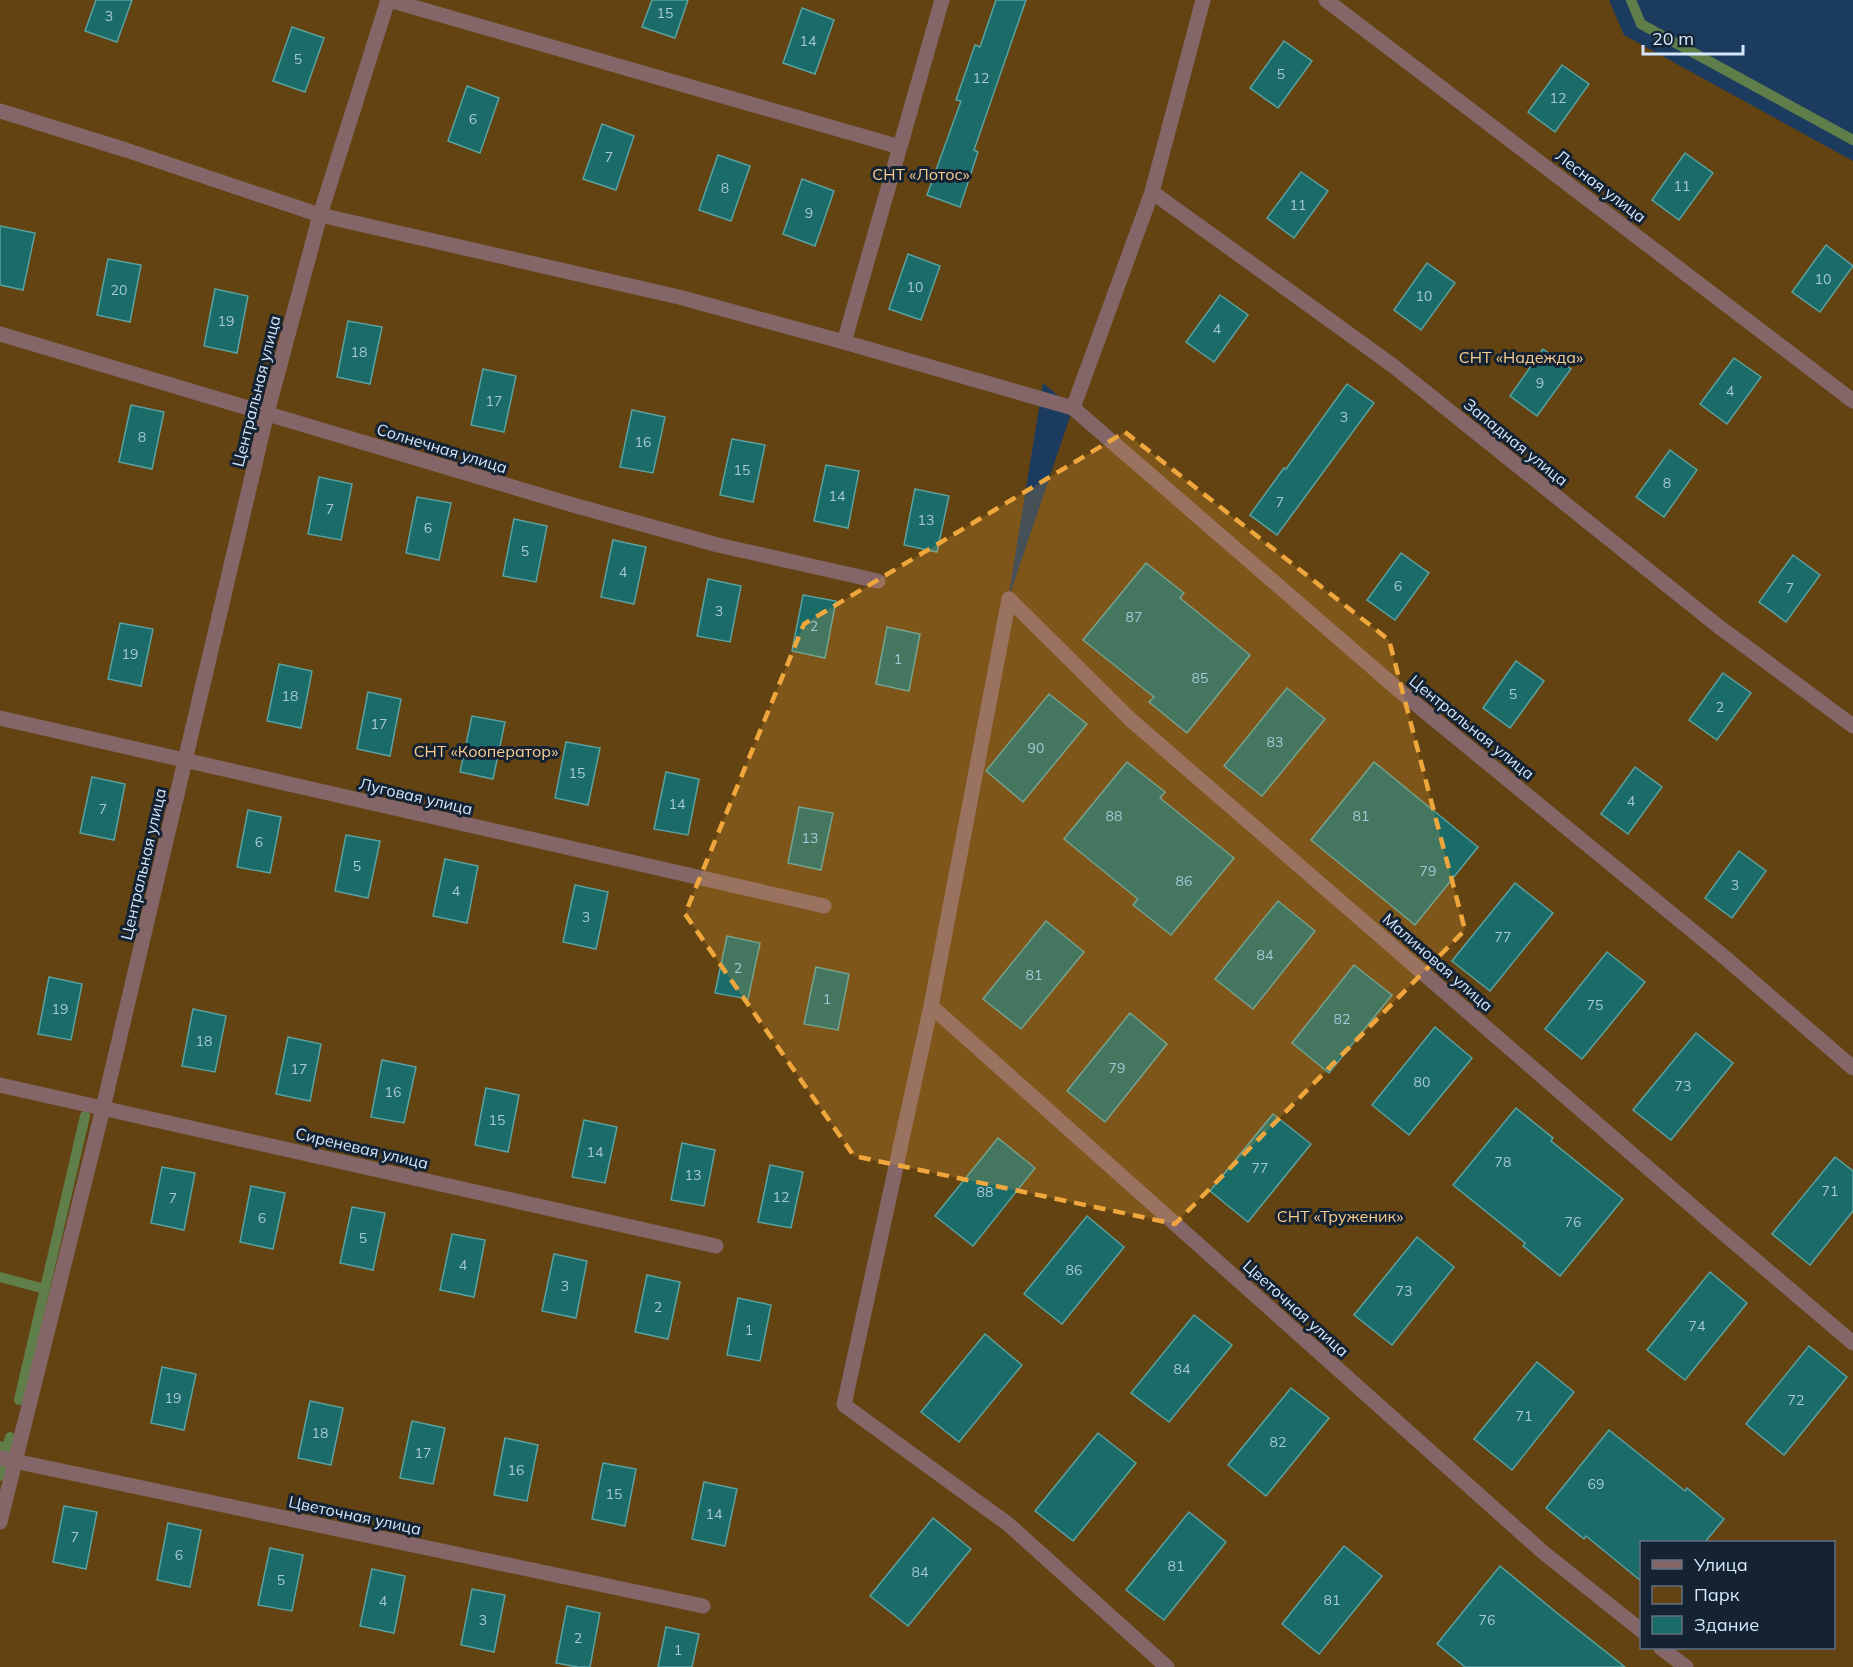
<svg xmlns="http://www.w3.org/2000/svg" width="1853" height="1667" viewBox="0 0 1853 1667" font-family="Mulish,sans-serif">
  <rect width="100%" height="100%" fill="#1b3b5f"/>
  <path fill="#634312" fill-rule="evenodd" d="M0,0H1609L1624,35L1853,161V1667H0ZM1043,383L1073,408L1010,594H1009ZM1642,1542H1834V1648H1642Z"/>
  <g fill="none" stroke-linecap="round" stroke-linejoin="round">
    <g stroke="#5f7e49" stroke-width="10">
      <polyline points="1631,0 1641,24 1853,140"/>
      <polyline points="0,1277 45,1289"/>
      <polyline points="19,1400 85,1116"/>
      <polyline points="0,1446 7,1448 10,1437"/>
      <polyline points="0,1476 2,1469"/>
    </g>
  </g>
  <g fill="#1b6b69" stroke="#59a2a0" stroke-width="1.5">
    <polygon points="96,0 132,0 117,42 85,31"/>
    <polygon points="652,0 688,0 675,38 642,27"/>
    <polygon points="996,0 1026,0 974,150 978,152 960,207 927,195 961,101 956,100 975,45 980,47"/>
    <polygon points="802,8 834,20 815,74 783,63"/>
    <polygon points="292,27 324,38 305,92 273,81"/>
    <polygon points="1284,41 1312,61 1278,108 1250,88"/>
    <polygon points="1562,65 1589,84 1555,132 1528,112"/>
    <polygon points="467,86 499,98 480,153 448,141"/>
    <polygon points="602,124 634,136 616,190 583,179"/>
    <polygon points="1685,153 1713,173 1679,220 1652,200"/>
    <polygon points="718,155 750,166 731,221 699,210"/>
    <polygon points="1301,172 1328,191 1294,238 1267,218"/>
    <polygon points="802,179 834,191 815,246 783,234"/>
    <polygon points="0,226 35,233 23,290 0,285"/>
    <polygon points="1826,245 1853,266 1820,312 1792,292"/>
    <polygon points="908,254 940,266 921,320 889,309"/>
    <polygon points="108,259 141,265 130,322 97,315"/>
    <polygon points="1427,263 1455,283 1421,330 1394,310"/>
    <polygon points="215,289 248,296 237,353 204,346"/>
    <polygon points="1220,295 1248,315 1214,362 1186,342"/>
    <polygon points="348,321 382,327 370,384 337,377"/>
    <polygon points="1543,349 1571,369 1537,416 1510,396"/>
    <polygon points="1734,358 1761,377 1727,424 1700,404"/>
    <polygon points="483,369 516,376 504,432 471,425"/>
    <polygon points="1347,384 1374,403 1277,535 1250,515 1284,468 1286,469"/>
    <polygon points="131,405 164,412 152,469 119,462"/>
    <polygon points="632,410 665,417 653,473 620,467"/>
    <polygon points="732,439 765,445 753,502 720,495"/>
    <polygon points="1670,450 1697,470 1664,517 1636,497"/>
    <polygon points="826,465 859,471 848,528 814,521"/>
    <polygon points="319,477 352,484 341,540 308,534"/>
    <polygon points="915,489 949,496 937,552 904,545"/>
    <polygon points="417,497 451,503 439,560 406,553"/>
    <polygon points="514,519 547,526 536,582 503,576"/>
    <polygon points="613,540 646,547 634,604 601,597"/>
    <polygon points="1401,553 1429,573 1395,620 1367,600"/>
    <polygon points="1793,555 1820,575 1786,622 1759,602"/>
    <polygon points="1146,563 1184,593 1180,598 1250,655 1187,733 1149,702 1154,697 1083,640"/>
    <polygon points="708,579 741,586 730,642 697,636"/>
    <polygon points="803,595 836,601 825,658 792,651"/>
    <polygon points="120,623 153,629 141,686 108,679"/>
    <polygon points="887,627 920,634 909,691 876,684"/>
    <polygon points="1516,661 1544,681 1510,728 1483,708"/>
    <polygon points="279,664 312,671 301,728 267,721"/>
    <polygon points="1723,673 1751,693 1717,740 1689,720"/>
    <polygon points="1287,688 1325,719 1262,796 1224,766"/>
    <polygon points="368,692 401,699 390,756 357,749"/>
    <polygon points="1049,694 1087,724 1023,802 986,771"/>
    <polygon points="472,716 505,722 493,779 460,772"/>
    <polygon points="566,742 600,748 588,805 555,798"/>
    <polygon points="1127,762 1165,792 1160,798 1234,858 1171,935 1133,905 1138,899 1064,839"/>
    <polygon points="1374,762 1478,847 1415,925 1311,840"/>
    <polygon points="1635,767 1662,787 1628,834 1601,814"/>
    <polygon points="666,772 699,779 688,835 654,829"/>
    <polygon points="92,777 125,784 114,840 80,833"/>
    <polygon points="799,807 833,813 821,870 788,863"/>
    <polygon points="248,810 281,817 270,873 237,867"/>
    <polygon points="346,835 380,841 368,898 335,891"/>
    <polygon points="1739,851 1766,871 1732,918 1705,898"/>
    <polygon points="445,859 478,866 467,923 433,916"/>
    <polygon points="1515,883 1553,913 1490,991 1452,961"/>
    <polygon points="575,885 608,892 596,949 563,942"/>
    <polygon points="1278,901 1315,931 1253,1009 1215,979"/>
    <polygon points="1046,921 1084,952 1021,1029 983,999"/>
    <polygon points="727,936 760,943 748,999 715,993"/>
    <polygon points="1607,952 1645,982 1582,1059 1545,1029"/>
    <polygon points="1354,965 1392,995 1329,1073 1292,1043"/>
    <polygon points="816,967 849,974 838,1030 804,1024"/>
    <polygon points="49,977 82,984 71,1040 38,1034"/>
    <polygon points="193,1009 226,1016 215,1072 182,1066"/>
    <polygon points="1130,1013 1167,1044 1105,1122 1067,1091"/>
    <polygon points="1435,1027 1472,1058 1409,1135 1372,1105"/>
    <polygon points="1696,1033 1733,1063 1671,1140 1633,1110"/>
    <polygon points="288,1037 321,1044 310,1101 276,1094"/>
    <polygon points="382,1060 416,1067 404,1123 371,1117"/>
    <polygon points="486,1088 519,1095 508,1152 475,1145"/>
    <polygon points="1516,1108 1553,1138 1551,1141 1623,1199 1560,1276 1523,1246 1525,1243 1453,1185"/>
    <polygon points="1273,1114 1311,1144 1248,1222 1210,1191"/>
    <polygon points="584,1120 617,1127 605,1183 572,1177"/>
    <polygon points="998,1138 1035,1168 973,1246 935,1216"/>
    <polygon points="682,1143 715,1150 704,1206 671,1200"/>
    <polygon points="1835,1157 1853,1171 1853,1211 1810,1265 1772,1234"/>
    <polygon points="770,1165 803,1172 791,1228 758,1222"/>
    <polygon points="162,1167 195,1173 184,1230 151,1223"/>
    <polygon points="251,1186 285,1193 273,1249 240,1242"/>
    <polygon points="352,1207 385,1213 373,1270 340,1263"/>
    <polygon points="1087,1216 1124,1247 1062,1324 1024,1294"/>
    <polygon points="452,1234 485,1240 474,1297 440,1290"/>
    <polygon points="1417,1237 1454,1267 1392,1345 1354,1315"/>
    <polygon points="554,1254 587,1261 576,1318 542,1311"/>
    <polygon points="1710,1272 1747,1303 1685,1380 1647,1350"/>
    <polygon points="647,1275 680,1282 668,1339 635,1332"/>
    <polygon points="738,1298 771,1305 760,1361 727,1355"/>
    <polygon points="1194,1315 1232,1345 1169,1422 1131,1393"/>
    <polygon points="985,1334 1022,1365 959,1442 921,1412"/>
    <polygon points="1809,1346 1847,1377 1784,1455 1746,1424"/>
    <polygon points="1537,1362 1574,1392 1512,1470 1474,1439"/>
    <polygon points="162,1367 196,1374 184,1430 151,1423"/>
    <polygon points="1291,1388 1329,1418 1266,1496 1228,1465"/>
    <polygon points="310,1401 343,1408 331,1465 298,1458"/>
    <polygon points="412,1421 445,1428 433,1484 400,1478"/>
    <polygon points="1609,1430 1685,1491 1687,1488 1724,1519 1705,1542 1641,1542 1641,1581 1586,1536 1584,1539 1546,1508"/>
    <polygon points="1098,1433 1136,1463 1073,1541 1035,1511"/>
    <polygon points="505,1438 538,1445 527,1501 494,1495"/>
    <polygon points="603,1463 636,1469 625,1526 592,1519"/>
    <polygon points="704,1482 737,1489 725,1546 692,1539"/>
    <polygon points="64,1506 97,1512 86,1569 53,1562"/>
    <polygon points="1189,1512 1226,1542 1164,1620 1126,1590"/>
    <polygon points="933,1518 971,1549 908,1626 870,1596"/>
    <polygon points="168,1523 201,1530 190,1587 157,1580"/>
    <polygon points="1344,1546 1382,1576 1319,1654 1282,1624"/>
    <polygon points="270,1548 303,1555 292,1611 258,1605"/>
    <polygon points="1500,1566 1557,1613 1625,1667 1465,1667 1437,1644"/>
    <polygon points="372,1569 405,1576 394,1633 360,1626"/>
    <polygon points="472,1589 505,1595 494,1652 461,1645"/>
    <polygon points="567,1606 600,1613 590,1667 578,1667 556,1663"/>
    <polygon points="666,1627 699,1634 692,1667 658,1667"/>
  </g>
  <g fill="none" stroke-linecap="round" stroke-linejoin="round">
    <g stroke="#846669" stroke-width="15">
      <polyline points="389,0 900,147"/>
      <polyline points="1326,0 1853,401"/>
      <polyline points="0,111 126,150 320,215 679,297 844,342 1073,408 1401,692 1722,955 1853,1068"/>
      <polyline points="1152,192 1392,365 1718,626 1853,726"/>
      <polyline points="0,334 573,505 718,545 878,581"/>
      <polyline points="844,342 942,0"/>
      <polyline points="1073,408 1152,192 1203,0"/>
      <polyline points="1009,599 931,1006 844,1405 1008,1524 1167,1667"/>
      <polyline points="1009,599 1131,720 1715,1226 1853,1343"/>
      <polyline points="0,718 824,906"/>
      <polyline points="931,1006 1544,1553 1642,1631"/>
      <polyline points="0,1085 716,1246"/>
      <polyline points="0,1458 703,1606"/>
      <polyline points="0,1522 103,1108 267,413 320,215 388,0"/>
      <polyline points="1661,1648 1686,1667"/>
    </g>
  </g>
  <path fill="#efa73d" fill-opacity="0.2" stroke="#efa73d" stroke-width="4.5" stroke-dasharray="12 8" stroke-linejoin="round" d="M1125,432L1389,640L1465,930L1175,1224L854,1156L685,914L804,624Z"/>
  <g text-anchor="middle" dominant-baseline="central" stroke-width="6" stroke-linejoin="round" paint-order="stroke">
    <g font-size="14" fill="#a6c8d8">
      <text x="665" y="13">15</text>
      <text x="109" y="16">3</text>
      <text x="808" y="41">14</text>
      <text x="298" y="59">5</text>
      <text x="1281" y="74">5</text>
      <text x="981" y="78">12</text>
      <text x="1558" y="98">12</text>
      <text x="473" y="119">6</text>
      <text x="609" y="157">7</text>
      <text x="1682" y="186">11</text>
      <text x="725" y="188">8</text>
      <text x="1298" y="205">11</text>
      <text x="809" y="213">9</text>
      <text x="1823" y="279">10</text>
      <text x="915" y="287">10</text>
      <text x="119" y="290">20</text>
      <text x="1424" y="296">10</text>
      <text x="226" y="321">19</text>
      <text x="1217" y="329">4</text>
      <text x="359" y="352">18</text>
      <text x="1540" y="383">9</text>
      <text x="1730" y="391">4</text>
      <text x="494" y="401">17</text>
      <text x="1344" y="417">3</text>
      <text x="142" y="437">8</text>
      <text x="643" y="442">16</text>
      <text x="742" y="470">15</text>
      <text x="1667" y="483">8</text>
      <text x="837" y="496">14</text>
      <text x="1280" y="502">7</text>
      <text x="330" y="509">7</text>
      <text x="926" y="520">13</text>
      <text x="428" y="528">6</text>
      <text x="525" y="551">5</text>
      <text x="623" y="572">4</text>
      <text x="1398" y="586">6</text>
      <text x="1790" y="588">7</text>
      <text x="719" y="611">3</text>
      <text x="1134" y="617">87</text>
      <text x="814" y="626">2</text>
      <text x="130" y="654">19</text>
      <text x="898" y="659">1</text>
      <text x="1200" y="678">85</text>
      <text x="1513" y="694">5</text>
      <text x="290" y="696">18</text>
      <text x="1720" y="707">2</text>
      <text x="379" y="724">17</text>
      <text x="1275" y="742">83</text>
      <text x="1036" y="748">90</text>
      <text x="577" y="773">15</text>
      <text x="1631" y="801">4</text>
      <text x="677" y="804">14</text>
      <text x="103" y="809">7</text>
      <text x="1114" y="816">88</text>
      <text x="1361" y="816">81</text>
      <text x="810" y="838">13</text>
      <text x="259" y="842">6</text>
      <text x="357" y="866">5</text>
      <text x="1428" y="871">79</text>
      <text x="1184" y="881">86</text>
      <text x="1735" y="885">3</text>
      <text x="456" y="891">4</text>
      <text x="586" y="917">3</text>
      <text x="1503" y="937">77</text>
      <text x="1265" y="955">84</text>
      <text x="738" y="968">2</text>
      <text x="1034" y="975">81</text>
      <text x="827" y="999">1</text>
      <text x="1595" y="1005">75</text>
      <text x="60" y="1009">19</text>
      <text x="1342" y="1019">82</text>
      <text x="204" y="1041">18</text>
      <text x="1117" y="1068">79</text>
      <text x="299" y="1069">17</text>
      <text x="1422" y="1082">80</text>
      <text x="1683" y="1086">73</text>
      <text x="393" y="1092">16</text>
      <text x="497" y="1120">15</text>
      <text x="595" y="1152">14</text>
      <text x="1503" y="1162">78</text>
      <text x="1260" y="1168">77</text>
      <text x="693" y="1175">13</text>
      <text x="1830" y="1191">71</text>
      <text x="985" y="1192">88</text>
      <text x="781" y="1197">12</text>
      <text x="173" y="1198">7</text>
      <text x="262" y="1218">6</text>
      <text x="1573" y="1222">76</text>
      <text x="363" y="1238">5</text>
      <text x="463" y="1265">4</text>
      <text x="1074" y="1270">86</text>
      <text x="565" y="1286">3</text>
      <text x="1404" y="1291">73</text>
      <text x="658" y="1307">2</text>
      <text x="1697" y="1326">74</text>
      <text x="749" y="1330">1</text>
      <text x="1182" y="1369">84</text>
      <text x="173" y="1398">19</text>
      <text x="1796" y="1400">72</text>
      <text x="1524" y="1416">71</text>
      <text x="320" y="1433">18</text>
      <text x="1278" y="1442">82</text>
      <text x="423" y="1453">17</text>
      <text x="516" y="1470">16</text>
      <text x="1596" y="1484">69</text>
      <text x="614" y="1494">15</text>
      <text x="714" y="1514">14</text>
      <text x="75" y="1537">7</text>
      <text x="179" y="1555">6</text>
      <text x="1176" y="1566">81</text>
      <text x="920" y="1572">84</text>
      <text x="281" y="1580">5</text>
      <text x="1332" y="1600">81</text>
      <text x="383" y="1601">4</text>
      <text x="483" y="1620">3</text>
      <text x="1487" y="1620">76</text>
      <text x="578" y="1638">2</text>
      <text x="678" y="1650">1</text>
    </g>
    <g font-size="16" fill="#facc90" stroke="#142232">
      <text x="921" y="174">СНТ «Лотос»</text>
      <text x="1521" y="357">СНТ «Надежда»</text>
      <text x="486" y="751">СНТ «Кооператор»</text>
      <text x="1340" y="1216">СНТ «Труженик»</text>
    </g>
    <g font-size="16" fill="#d4e7fd" stroke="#142232">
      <text transform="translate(1601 186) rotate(37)">Лесная улица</text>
      <text transform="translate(256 391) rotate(-76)">Центральная улица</text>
      <text transform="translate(1516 442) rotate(39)">Западная улица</text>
      <text transform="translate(442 448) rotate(17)">Солнечная улица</text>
      <text transform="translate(1472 727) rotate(39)">Центральная улица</text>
      <text transform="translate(416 796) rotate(13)">Луговая улица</text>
      <text transform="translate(143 864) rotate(-77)">Центральная улица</text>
      <text transform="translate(1438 962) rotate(41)">Малиновая улица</text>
      <text transform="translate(362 1148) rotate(13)">Сиреневая улица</text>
      <text transform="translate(1296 1308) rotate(42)">Цветочная улица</text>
      <text transform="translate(355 1515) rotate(12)">Цветочная улица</text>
    </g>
  </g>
  <rect x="1640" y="1541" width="195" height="108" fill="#142232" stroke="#617183" stroke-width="1.5"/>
  <rect x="1652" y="1560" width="30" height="9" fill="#846669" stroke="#617183" stroke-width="1.5"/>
  <text x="1694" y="1571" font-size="18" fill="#d4e7fd">Улица</text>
  <rect x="1652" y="1586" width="30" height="18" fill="#634312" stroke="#617183" stroke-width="1.5"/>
  <text x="1694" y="1601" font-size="18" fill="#d4e7fd">Парк</text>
  <rect x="1652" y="1616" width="30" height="18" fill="#1b6b69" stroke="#617183" stroke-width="1.5"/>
  <text x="1694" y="1631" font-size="18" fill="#d4e7fd">Здание</text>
  <path d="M1643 45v9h100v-9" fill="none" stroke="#d4e7fd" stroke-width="3"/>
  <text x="1652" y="45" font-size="18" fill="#d4e7fd" stroke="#142232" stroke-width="4.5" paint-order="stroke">20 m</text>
</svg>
